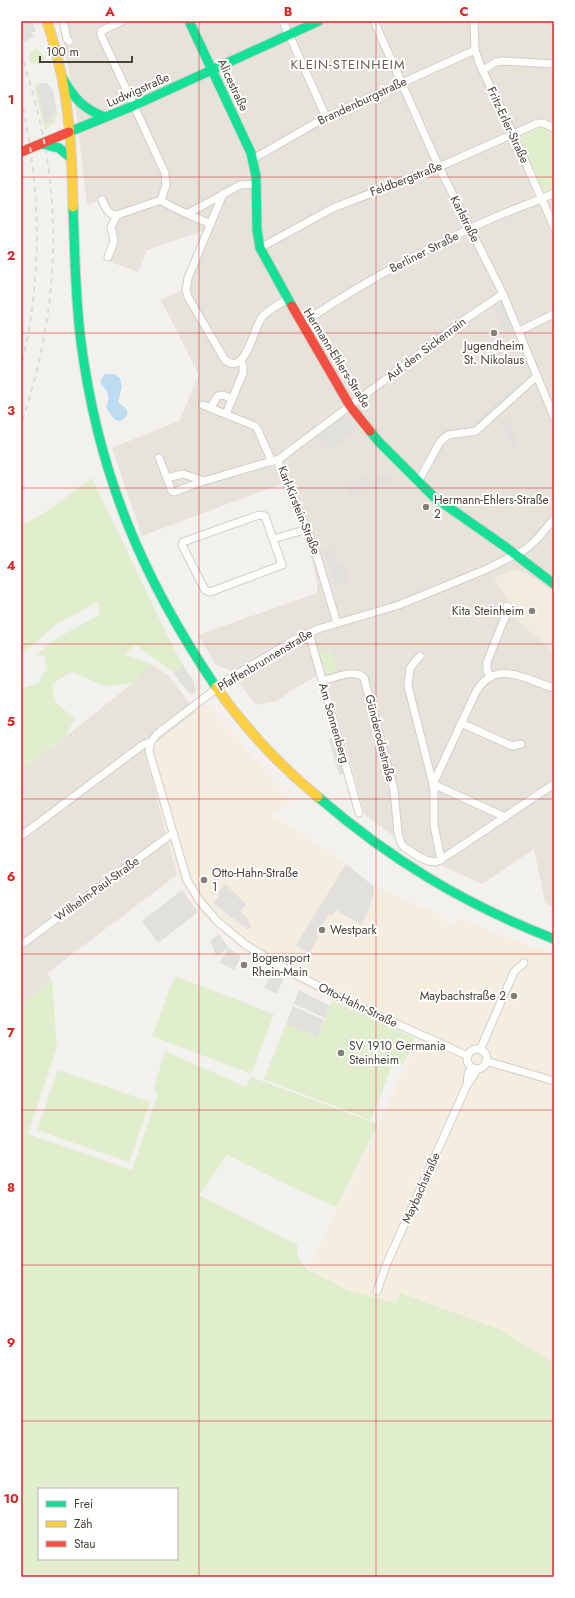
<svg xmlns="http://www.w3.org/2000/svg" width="575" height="1598" viewBox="0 0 575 1598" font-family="Jost,sans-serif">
  <rect width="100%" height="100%" fill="#f3f1ed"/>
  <g fill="#e7e3da">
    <polygon points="60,21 554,21 554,909 545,902 534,849 482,884 424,857 366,816 363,808 325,671 289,692 277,701 256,705 230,670 216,665 198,635 317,593 317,582 313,564 300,527 281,484 142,536 112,448 179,421 199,375 161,300 188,287 212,228 147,250 138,272 108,261 117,239 114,231 117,219 104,199 87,205 77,118"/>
    <polygon points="151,664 170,677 196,712 145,752 177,875 47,973 52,981 21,1004 21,770 59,742 133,683"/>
  </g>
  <polygon fill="#f5ede0" points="207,704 224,725 225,724 291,801 271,815 346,864 373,886 434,912 454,928 458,918 554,955 554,1363 499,1329 400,1293 397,1303 349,1291 308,1270 341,1201 344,1198 419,1039 332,1001 289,979 248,954 204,917 180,882 177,875 145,752"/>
  <polygon fill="#f1ecdf" points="512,569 527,573 554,592 554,649 552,651 509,613 512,609 494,578"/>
  <g fill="#e0eecd" fill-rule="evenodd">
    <polygon points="36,48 46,58 32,65 30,60 30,54"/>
    <polygon points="40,83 41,85 37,86 53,120 53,114 57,113 55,122 45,130 34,85"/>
    <polygon points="541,125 551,132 554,138 554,189 543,194 518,135"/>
    <polygon points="92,478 172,645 183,665 174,673 136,645 125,655 151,664 133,683 105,686 72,672 52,684 55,702 75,719 65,737 21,770 21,692 23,688 39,683 47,667 44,655 34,657 55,639 99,615 99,601 57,624 21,655 21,526 50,509"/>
    <polygon points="332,650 337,672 324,675 319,653"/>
    <polygon points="175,976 274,1014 251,1074 152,1036"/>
    <path d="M52,981L57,1047L28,1134L132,1170L157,1096L154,1087L165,1051L246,1087L251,1077L378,1124L337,1207L298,1190L227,1155L199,1195L297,1245L298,1256L301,1262L308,1270L349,1291L396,1303L400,1293L499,1329L554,1363V1577H21V1004ZM39,1489H177V1559H39Z"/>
    <polygon points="332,1001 415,1038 403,1065 393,1062 371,1120 264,1079 286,1024 318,1037"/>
    <polygon points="58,1070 150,1102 129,1162 37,1130"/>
  </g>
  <g fill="#e2e0dc">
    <polygon points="21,21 32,21 36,31 31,33 35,36 24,42 21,32"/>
    <polygon points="40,83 47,83 53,90 57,113 53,114 52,122 45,124 37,86 41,85"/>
    <polygon points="505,299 517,327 505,333 493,305"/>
    <polygon points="517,383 527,386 481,427 476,422"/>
    <polygon points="344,415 356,431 327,452 317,437"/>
    <polygon points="507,418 518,447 513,449 501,422"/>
    <polygon points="388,474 392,481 349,499 345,485 366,475 369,482"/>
    <polygon points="331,547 337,563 343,561 350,581 334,586 324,550"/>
    <polygon points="183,665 193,680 196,691 191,695 173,674"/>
    <polygon points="338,736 348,772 339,775 329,739"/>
    <polygon points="346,864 373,886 374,892 368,912 361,925 336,910 332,915 329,914 316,935 319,937 309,953 296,945"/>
    <polygon points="225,884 246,904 240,911 248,919 251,926 248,930 213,903 220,895 218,893"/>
    <polygon points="182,890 198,912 158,943 142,921"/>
    <polygon points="219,934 228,947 217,956 214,952 214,948 210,941"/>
    <polygon points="228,948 241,956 234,970 220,963"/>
    <polygon points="272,972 284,979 276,994 264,988"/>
    <polygon points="299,990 330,1006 325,1018 294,1004"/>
    <polygon points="293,1006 324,1020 318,1037 286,1024"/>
  </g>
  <path fill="#bcddf1" d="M105,374H114L120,378L122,387L118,402C125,408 134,412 121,421L115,420L106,408C107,404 109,399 108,395C107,386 95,385 105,374Z"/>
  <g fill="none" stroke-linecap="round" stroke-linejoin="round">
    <defs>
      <g id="street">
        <polyline points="63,21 67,39 69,41"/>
        <polyline points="122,21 101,31 101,35 165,173 166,185 161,200"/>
        <polyline points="283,21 326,117"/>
        <polyline points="374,21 439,167 503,294 554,417"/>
        <polyline points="474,21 475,50 480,65 513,134 554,227"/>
        <polyline points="483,70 496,62 503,61 554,64"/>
        <polyline points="253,159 326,117 475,50"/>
        <path d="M223,194L188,278L186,290L188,297L225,360C246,377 253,328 262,317C268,310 279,304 288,299"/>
        <path d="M102,200C106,208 108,215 117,215L161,200C176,211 194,216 211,224"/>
        <polyline points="189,213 240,185 257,184"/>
        <polyline points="260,248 333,208 439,167 538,123 543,123 554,128"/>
        <polyline points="108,257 114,241 111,227 117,215"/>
        <path d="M301,324C359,285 420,251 484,222C507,211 531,204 554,193"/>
        <polyline points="519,331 554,314"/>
        <polyline points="203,405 255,426 258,430 272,462"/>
        <polyline points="211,408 215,400 218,396 223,395 232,399"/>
        <polyline points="226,414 243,373 243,366 241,360"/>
        <polyline points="159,458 167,478"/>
        <polyline points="204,481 174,492 171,490 167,478 183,474 204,481 279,459"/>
        <polyline points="418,482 440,442 448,435 476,431 537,376"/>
        <polyline points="273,539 265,516 259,515 183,542 182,545 205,590 210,592 282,565 273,539 308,529"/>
        <polyline points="337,623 313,543 279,466 279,459 402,367 458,324 503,294"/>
        <polyline points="309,633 359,813"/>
        <polyline points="420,656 410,668 408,686 433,784 434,791 434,825 441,860"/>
        <polyline points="491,677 487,671 487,662 507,612 507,606"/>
        <path d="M322,681C334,678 355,668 364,678L394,790L398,833L401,843L404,847L419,857L428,861L436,862L448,855L554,784"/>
        <polyline points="461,723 512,746 521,744"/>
        <polyline points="151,742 149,751 187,880 199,900 218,922 246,945 291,972 353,1004 468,1056"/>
        <path d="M433,784L475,694C494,657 526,680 554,688"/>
        <polyline points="433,784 505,817"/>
        <polyline points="21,836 144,744 151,742 157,734 229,679 294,640 318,629 399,605 487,569 526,549 538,538 554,519"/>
        <polyline points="21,945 173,833"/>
        <circle cx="477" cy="1059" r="10"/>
        <polyline points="480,1050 514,972 524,963"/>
        <polyline points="486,1061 554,1081"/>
        <polyline points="467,1085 468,1075 471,1067"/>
        <polyline points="377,1291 387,1263 467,1085 473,1077 477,1069"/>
      </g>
      <g id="fast">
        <polyline points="189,21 251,153 256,176 257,230 260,248 292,306"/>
        <path d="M63,79C75,99 83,109 105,117"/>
        <polyline points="69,132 133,106 319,21"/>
        <polyline points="42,144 59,148 71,158"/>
        <path d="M73,207C75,252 75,297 81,342C98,473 142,578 216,687"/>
        <polyline points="370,431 379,442 434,497 507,548 554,584"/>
        <path d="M318,797C391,860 464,904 554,939"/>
      </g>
      <g id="slow">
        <path d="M47,21C51,34 55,47 58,60C70,107 72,158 73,207"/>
        <path d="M216,687C245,728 279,765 318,797"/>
      </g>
      <g id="jam">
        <polyline points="21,152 69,132"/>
        <polyline points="292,306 350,406 370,431"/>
      </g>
    </defs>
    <use href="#street" stroke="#d1cfca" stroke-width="9"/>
    <use href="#fast" stroke="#d3cec4" stroke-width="11"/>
    <use href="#slow" stroke="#d3cec4" stroke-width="11"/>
    <use href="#jam" stroke="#d3cec4" stroke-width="11"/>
    <use href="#street" stroke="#fdfdfc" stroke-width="7"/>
    <use href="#fast" stroke="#16e098" stroke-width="9"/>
    <use href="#slow" stroke="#ffcf43" stroke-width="9"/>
    <use href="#jam" stroke="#f24e42" stroke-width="9"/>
    <g stroke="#dadad9" stroke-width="2" stroke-dasharray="5 5" stroke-linecap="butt">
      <path d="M21,52C33,92 44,132 49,173C60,259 49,343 21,424"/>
      <path d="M21,98C41,187 43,279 21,367"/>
    </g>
  </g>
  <path fill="none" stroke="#d62828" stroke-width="1" stroke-opacity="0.55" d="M199,21V1577M376,21V1577M21,177H554M21,333H554M21,488H554M21,644H554M21,799H554M21,954H554M21,1110H554M21,1265H554M21,1421H554"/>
  <g fill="#858077" stroke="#fff" stroke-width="1.5">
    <circle cx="494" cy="333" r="4"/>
    <circle cx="426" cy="507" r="4"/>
    <circle cx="532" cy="611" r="4"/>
    <circle cx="204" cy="880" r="4"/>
    <circle cx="322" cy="930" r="4"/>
    <circle cx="244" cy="965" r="4"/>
    <circle cx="514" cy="996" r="4"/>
    <circle cx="341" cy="1053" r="4"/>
  </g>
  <g text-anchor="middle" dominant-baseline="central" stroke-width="4" stroke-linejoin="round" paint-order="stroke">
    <g font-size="12" fill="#4a4338" stroke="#fff">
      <text transform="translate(233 85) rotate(65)">Alicestraße</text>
      <text transform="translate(138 90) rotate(-24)">Ludwigstraße</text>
      <text transform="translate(362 101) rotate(-25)">Brandenburgstraße</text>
      <text transform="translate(508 125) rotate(65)">Fritz-Erler-Straße</text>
      <text transform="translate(406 179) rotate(-21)">Feldbergstraße</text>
      <text transform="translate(465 219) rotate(63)">Karlstraße</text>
      <text transform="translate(424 252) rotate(-27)">Berliner Straße</text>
      <text transform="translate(426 349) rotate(-37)">Auf den Sickenrain</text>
      <text transform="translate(337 358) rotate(58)">Hermann-Ehlers-Straße</text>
      <text transform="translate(299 510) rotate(68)">Karl-Kirstein-Straße</text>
      <text transform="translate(265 660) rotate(-31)">Pfaffenbrunnenstraße</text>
      <text transform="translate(334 723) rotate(74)">Am Sonnenberg</text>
      <text transform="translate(380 738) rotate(76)">Günderodestraße</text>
      <text transform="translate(97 889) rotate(-36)">Wilhelm-Paul-Straße</text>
      <text transform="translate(358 1005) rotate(26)">Otto-Hahn-Straße</text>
      <text transform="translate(421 1188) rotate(-66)">Maybachstraße</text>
    </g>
    <g font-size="12" fill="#4a4338" stroke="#fff" text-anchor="start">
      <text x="494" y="346" text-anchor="middle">Jugendheim<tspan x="494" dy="14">St. Nikolaus</tspan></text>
      <text x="434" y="500">Hermann-Ehlers-Straße<tspan x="434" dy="14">2</tspan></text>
      <text x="524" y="611" text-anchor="end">Kita Steinheim</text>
      <text x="212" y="873">Otto-Hahn-Straße<tspan x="212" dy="14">1</tspan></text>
      <text x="330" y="930">Westpark</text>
      <text x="252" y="958">Bogensport<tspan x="252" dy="14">Rhein-Main</tspan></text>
      <text x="506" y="996" text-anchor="end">Maybachstraße 2</text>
      <text x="349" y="1046">SV 1910 Germania<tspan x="349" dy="14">Steinheim</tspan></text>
    </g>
    <g font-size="13" letter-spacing="1" fill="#6d614e" stroke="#fff">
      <text x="348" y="64">KLEIN-STEINHEIM</text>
    </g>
  </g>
  <rect width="575" height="1598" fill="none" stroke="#ffffff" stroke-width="44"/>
  <rect x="38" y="1488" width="140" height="72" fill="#ffffff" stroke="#b7b4af"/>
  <rect x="46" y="1501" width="20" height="6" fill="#16e098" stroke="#b7b4af"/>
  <text x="74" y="1508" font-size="12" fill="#4a4338">Frei</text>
  <rect x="46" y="1521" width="20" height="6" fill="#ffcf43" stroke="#b7b4af"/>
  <text x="74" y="1528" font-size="12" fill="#4a4338">Zäh</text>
  <rect x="46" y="1541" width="20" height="6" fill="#f24e42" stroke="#b7b4af"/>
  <text x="74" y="1548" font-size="12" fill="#4a4338">Stau</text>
  <path d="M40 56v6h92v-6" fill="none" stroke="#4a4338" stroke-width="2"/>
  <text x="46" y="56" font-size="12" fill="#4a4338" stroke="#ffffff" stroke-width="3" paint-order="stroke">100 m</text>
  <rect x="22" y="22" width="531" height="1554" fill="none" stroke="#d62828" stroke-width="1.5"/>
  <g font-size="13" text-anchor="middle" font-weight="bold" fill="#d62828">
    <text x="110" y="16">A</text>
    <text x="288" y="16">B</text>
    <text x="464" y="16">C</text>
    <text x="11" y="104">1</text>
    <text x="11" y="260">2</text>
    <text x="11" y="415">3</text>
    <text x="11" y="570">4</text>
    <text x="11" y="726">5</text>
    <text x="11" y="881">6</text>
    <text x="11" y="1037">7</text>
    <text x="11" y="1192">8</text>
    <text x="11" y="1347">9</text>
    <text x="11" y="1503">10</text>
  </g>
</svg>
